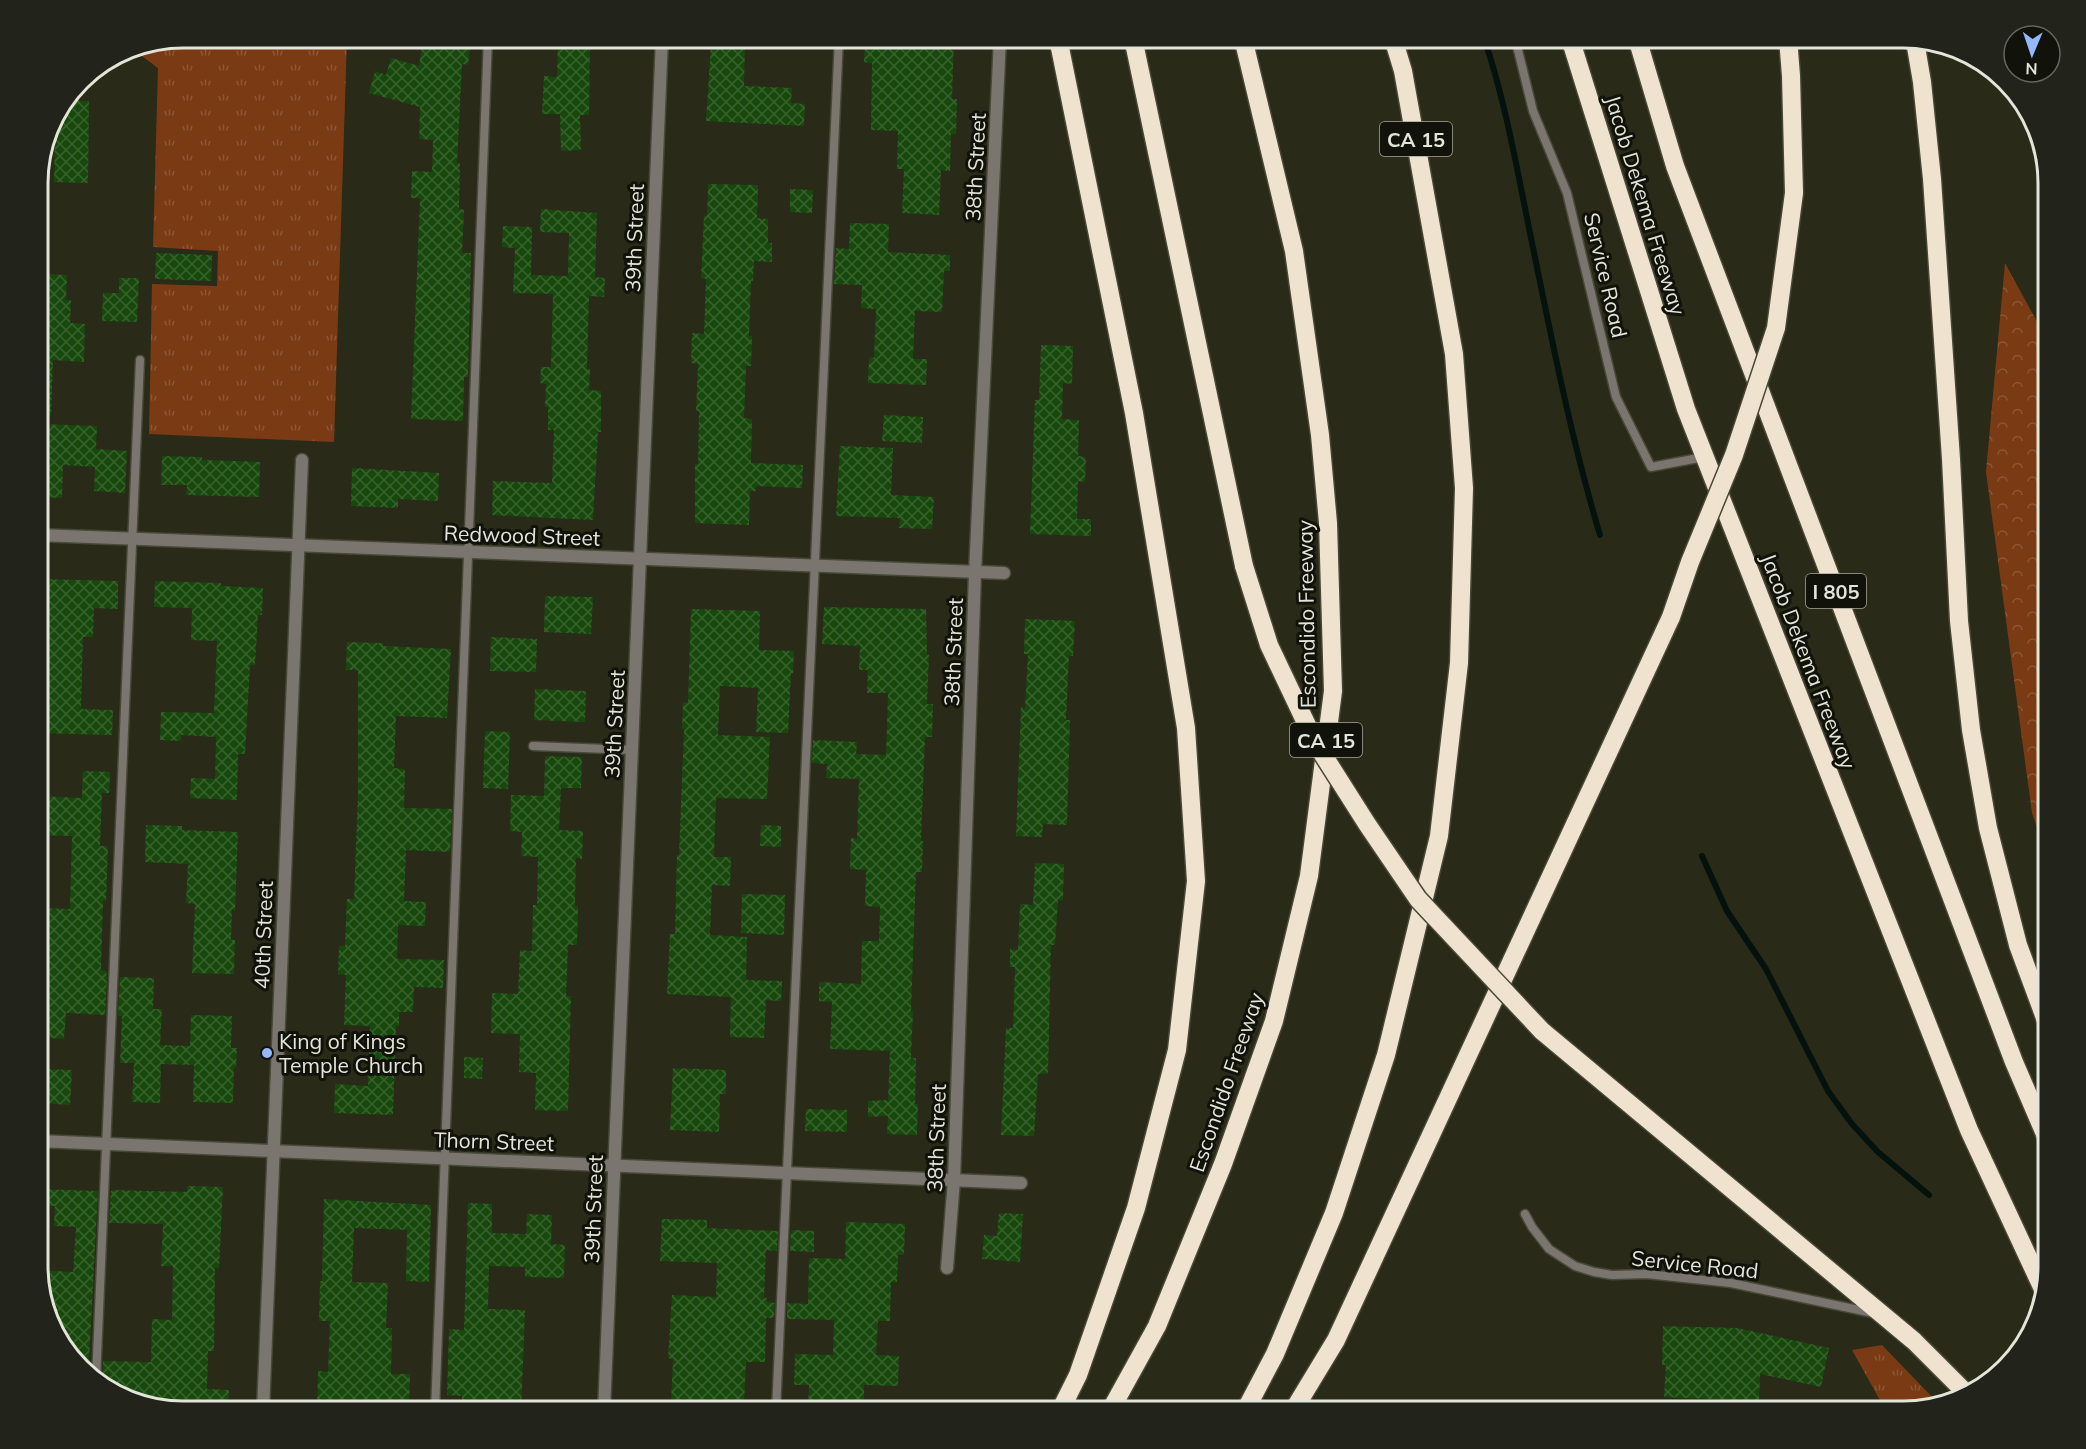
<svg xmlns="http://www.w3.org/2000/svg" width="2086" height="1449" viewBox="0 0 2086 1449" font-family="Mulish,sans-serif">
  <defs>
    <pattern id="grass-tufts" width="24" height="20" patternUnits="userSpaceOnUse" patternTransform="scale(1.5)"><rect width="24" height="20" fill="#7a3a14"/><path d="M3 7l-1-3M5 7V3M7 7l1-3M15 17l-1-3M17 17v-4M19 17l1-3" fill="none" stroke="#8d5636"/></pattern>
    <pattern id="forest-crowns" width="20" height="18" patternUnits="userSpaceOnUse" patternTransform="scale(1.5)"><rect width="20" height="18" fill="#7a3a14"/><path d="M2 6a3 3 0 1 1 6 0M12 15a3 3 0 1 1 6 0" fill="none" stroke="#8d5636"/></pattern>
    <pattern id="building-cross-hatch" width="8" height="8" patternUnits="userSpaceOnUse" patternTransform="scale(1.5)"><rect width="8" height="8" fill="#17480c"/><path d="M0 0l8 8M0 8l8-8" fill="none" stroke="#39622f"/></pattern>
  </defs>
  <rect width="100%" height="100%" fill="#292a18"/>
  <g fill="url(#grass-tufts)">
    <polygon points="183,38 347,38 334,442 149,434 152,284 217,286 218,251 153,247 158,68 131,48"/>
    <polygon points="1882,1345 1937,1402 1903,1411 1886,1411 1852,1350"/>
  </g>
  <polygon fill="url(#forest-crowns)" points="2005,263 2048,342 2048,859 2032,813 1986,472"/>
  <g fill="none" stroke-linecap="round" stroke-linejoin="round">
    <g stroke="#03120d" stroke-width="6">
      <path d="M1484,38C1505,100 1516,164 1529,228C1550,331 1570,435 1600,535"/>
      <polyline points="1702,856 1727,911 1766,969 1828,1091 1852,1124 1878,1152 1929,1195"/>
    </g>
  </g>
  <g fill="url(#building-cross-hatch)">
    <polygon points="423,38 471,38 468,65 462,64 457,163 460,163 459,209 464,210 462,253 471,253 468,377 464,377 463,421 411,419 420,198 411,198 412,171 432,172 433,140 419,139 420,107 369,93 375,71 386,75 391,58 419,66"/>
    <polygon points="558,38 590,38 589,115 580,115 581,150 561,151 560,114 542,114 544,76 557,77"/>
    <polygon points="865,38 954,38 952,99 957,99 956,134 951,134 950,171 941,170 939,215 902,213 904,169 897,169 898,131 871,130 872,63 864,62"/>
    <polygon points="711,44 745,45 744,86 792,88 791,103 805,104 804,126 706,121"/>
    <polygon points="80,81 79,101 89,101 88,183 54,182 55,137 48,137 52,119"/>
    <polygon points="708,184 758,185 757,218 768,219 768,243 772,243 772,262 754,261 753,281 751,281 749,336 752,336 751,366 746,366 744,418 752,419 751,463 803,465 802,488 756,486 756,491 750,491 749,525 695,523 695,464 698,464 699,411 696,411 698,364 691,363 692,333 704,334 706,279 701,278 704,216 707,216"/>
    <polygon points="790,189 813,190 812,213 790,212"/>
    <polygon points="541,209 597,213 595,277 605,278 604,297 589,296 587,369 590,369 589,390 601,391 601,432 598,432 593,520 492,515 493,481 552,483 554,430 548,430 548,407 545,407 546,384 540,383 541,367 551,367 553,294 513,293 515,248 502,247 503,226 532,227 531,275 568,276 569,233 540,232"/>
    <polygon points="850,223 889,224 888,252 950,255 950,271 944,271 942,312 915,311 913,359 927,359 926,385 868,383 869,357 874,358 876,309 861,308 862,285 834,284 836,248 849,249"/>
    <polygon points="156,253 212,255 211,281 155,279"/>
    <polygon points="42,274 67,275 66,300 71,300 70,323 85,324 84,362 53,360 51,416 38,416 38,322 40,322"/>
    <polygon points="119,278 139,278 137,322 102,321 103,293 119,293"/>
    <polygon points="1041,345 1073,346 1072,384 1063,383 1062,419 1079,420 1078,456 1086,457 1085,482 1078,481 1077,519 1091,519 1091,536 1030,534 1035,400 1039,400"/>
    <polygon points="884,415 923,417 922,443 882,441"/>
    <polygon points="38,424 97,426 96,449 127,451 125,493 94,491 95,467 63,465 62,498 38,497"/>
    <polygon points="840,446 893,448 891,495 934,497 932,529 899,528 900,518 836,516"/>
    <polygon points="162,456 202,457 202,460 260,462 259,497 186,495 187,485 161,485"/>
    <polygon points="352,468 439,473 438,501 398,499 398,508 351,506"/>
    <polygon points="38,579 118,581 118,609 94,608 93,637 83,637 81,709 113,710 112,735 38,733"/>
    <polygon points="155,581 221,583 221,586 263,588 262,615 258,615 255,665 250,665 245,754 238,754 237,800 190,798 191,778 215,779 216,737 181,735 181,741 160,740 161,712 214,713 217,641 191,640 192,608 154,607"/>
    <polygon points="545,596 593,597 591,634 544,632"/>
    <polygon points="824,607 926,609 927,655 929,655 927,704 933,704 932,737 925,737 921,841 923,841 922,872 916,872 911,1011 913,1011 911,1058 916,1058 915,1104 918,1104 917,1135 887,1134 888,1116 868,1117 868,1101 888,1100 890,1051 830,1049 832,1002 819,1001 819,982 861,984 862,941 879,941 880,907 865,906 866,870 850,869 851,838 857,839 859,779 826,778 827,764 812,763 813,740 857,742 856,754 886,755 888,693 867,693 868,670 859,670 860,646 822,644"/>
    <polygon points="691,609 760,611 759,650 794,651 793,673 791,673 788,733 756,732 758,688 720,686 718,735 770,737 767,799 716,798 714,857 731,857 730,886 712,885 710,935 747,937 746,980 782,981 781,1001 766,1000 764,1038 730,1037 731,997 667,994 670,934 675,934 677,855 679,855 684,729 682,729 683,702 688,703"/>
    <polygon points="1025,619 1075,621 1073,656 1069,656 1066,720 1070,720 1067,825 1043,824 1042,837 1016,836 1021,707 1025,708 1028,654 1024,654"/>
    <polygon points="491,637 537,639 536,672 490,671"/>
    <polygon points="347,642 383,643 383,646 451,649 447,718 396,716 394,768 405,769 404,808 452,809 450,852 406,850 404,901 426,902 425,926 398,925 397,959 444,960 443,988 414,987 413,1012 399,1012 399,1026 396,1026 393,1115 334,1113 335,1084 368,1086 370,1026 344,1025 346,975 338,974 339,946 345,946 347,899 354,899 358,794 358,670 346,670"/>
    <polygon points="535,689 586,691 585,722 534,720"/>
    <polygon points="485,731 510,732 508,789 483,788"/>
    <polygon points="545,756 582,757 581,788 561,788 559,830 583,831 582,859 576,858 575,906 578,906 577,945 568,945 566,996 571,996 568,1111 535,1110 536,1073 519,1072 520,1034 491,1033 492,993 518,994 520,950 532,951 533,905 537,905 538,857 521,856 522,832 510,831 511,795 544,796"/>
    <polygon points="83,771 110,772 109,793 102,793 100,846 108,846 106,901 103,901 101,970 106,971 107,976 105,1015 66,1013 64,1039 38,1037 38,908 70,909 72,836 38,835 38,796 82,798"/>
    <polygon points="146,825 182,826 182,830 238,832 235,910 232,910 231,940 235,940 234,974 192,973 195,904 186,903 188,864 145,862"/>
    <polygon points="761,825 781,826 781,847 760,846"/>
    <polygon points="1035,863 1064,864 1063,900 1058,900 1055,945 1051,945 1048,1074 1038,1074 1034,1136 1001,1135 1006,1028 1013,1028 1015,967 1010,967 1010,949 1018,950 1020,904 1033,905"/>
    <polygon points="742,894 785,895 784,935 741,933"/>
    <polygon points="120,977 154,978 153,1009 162,1009 160,1045 190,1046 191,1015 232,1016 231,1048 237,1048 236,1067 234,1067 233,1103 193,1102 194,1065 161,1064 160,1103 132,1102 134,1063 120,1063 122,1016 118,1016"/>
    <polygon points="464,1057 483,1058 482,1079 464,1078"/>
    <polygon points="673,1068 726,1070 726,1094 720,1094 719,1132 670,1130"/>
    <polygon points="44,1069 72,1070 70,1105 42,1103"/>
    <polygon points="806,1109 847,1110 847,1132 805,1131"/>
    <polygon points="187,1186 223,1187 219,1268 215,1268 214,1351 208,1351 207,1389 229,1390 228,1406 213,1406 212,1412 183,1412 100,1385 102,1380 103,1361 151,1362 152,1319 172,1320 173,1266 161,1266 163,1224 109,1223 111,1191 113,1191 113,1190 187,1192"/>
    <polygon points="38,1189 98,1191 89,1360 90,1360 90,1374 57,1338 38,1275 38,1270 73,1272 76,1227 54,1226 55,1206 38,1206"/>
    <polygon points="324,1199 431,1205 429,1282 406,1281 407,1230 354,1228 352,1282 388,1283 386,1328 392,1328 391,1374 410,1374 409,1412 317,1409 318,1371 328,1372 330,1321 319,1321 320,1281 322,1281"/>
    <polygon points="468,1203 492,1204 492,1233 526,1234 527,1214 552,1215 551,1244 565,1245 564,1278 525,1277 525,1267 489,1266 488,1309 525,1310 521,1412 462,1412 462,1396 447,1395 449,1329 464,1330"/>
    <polygon points="999,1213 1023,1214 1020,1262 982,1259 984,1235 997,1236"/>
    <polygon points="662,1219 707,1220 707,1228 778,1231 777,1251 766,1250 764,1298 767,1298 767,1302 775,1303 774,1318 766,1318 765,1362 746,1362 744,1405 733,1405 733,1412 687,1412 688,1403 671,1402 673,1359 668,1358 672,1295 716,1297 717,1263 660,1261"/>
    <polygon points="846,1222 905,1224 904,1255 898,1255 897,1283 891,1282 890,1321 878,1321 876,1355 899,1356 898,1386 864,1385 864,1409 808,1407 809,1385 794,1385 795,1354 833,1355 834,1320 787,1319 787,1303 808,1304 809,1258 845,1259"/>
    <polygon points="794,1230 814,1231 814,1252 790,1251 791,1231"/>
    <polygon points="1663,1326 1737,1328 1829,1348 1821,1387 1760,1374 1759,1401 1664,1397 1666,1365 1662,1365"/>
  </g>
  <g fill="none" stroke-linecap="round" stroke-linejoin="round">
    <defs>
      <g id="service">
        <polyline points="1515,38 1533,111 1567,193 1616,397 1651,467 1704,457"/>
        <polyline points="533,746 632,750"/>
        <polyline points="1525,1214 1532,1227 1549,1249 1575,1266 1594,1272 1612,1275 1646,1274 1731,1283 1873,1313"/>
        <polyline points="96,1380 140,360"/>
        <polyline points="435,1411 488,38"/>
        <polyline points="776,1411 839,38"/>
      </g>
      <g id="minor">
        <polyline points="38,535 1004,573"/>
        <polyline points="38,1141 1021,1183"/>
        <polyline points="947,1268 954,1180 975,573 1000,38"/>
        <polyline points="263,1411 302,460"/>
        <polyline points="604,1411 662,38"/>
      </g>
      <g id="motorway">
        <polyline points="1058,38 1134,413 1186,728 1196,881 1177,1050 1136,1208 1078,1375 1060,1411"/>
        <polyline points="1133,38 1244,566"/>
        <polyline points="1570,38 1686,409 1969,1130 2042,1287"/>
        <polyline points="1637,38 1675,166 2014,1062 2048,1141"/>
        <polyline points="1788,38 1791,76 1794,193"/>
        <polyline points="1915,41 1922,82 1932,179 1951,459 1959,621 1971,730 1988,828 2018,945 2048,1026"/>
        <polyline points="1542,1031 1914,1341 1967,1394"/>
        <polyline points="1110,1411 1157,1326 1223,1164 1274,1021 1309,876 1333,691 1328,523 1320,435 1294,251 1243,38"/>
        <polyline points="1245,1411 1275,1354 1334,1213 1386,1055 1439,836 1459,663 1464,488 1454,354 1403,71 1393,38"/>
        <polyline points="1293,1411 1336,1340 1671,617"/>
      </g>
    </defs>
    <use href="#service" stroke="#474837" stroke-width="11"/>
    <use href="#minor" stroke="#474837" stroke-width="15"/>
    <use href="#motorway" stroke="#474837" stroke-width="21"/>
    <use href="#service" stroke="#7a756e" stroke-width="8"/>
    <use href="#minor" stroke="#7a756e" stroke-width="12"/>
    <use href="#motorway" stroke="#efe2ce" stroke-width="18"/>
    <defs>
      <g id="motorway-bridge">
        <polyline points="1244,566 1269,645 1315,742 1367,824 1418,899 1542,1031"/>
        <polyline points="1671,617 1690,562 1734,455 1776,328 1794,193"/>
      </g>
    </defs>
    <use href="#motorway-bridge" stroke="#474837" stroke-width="21" stroke-linecap="butt"/>
    <use href="#motorway-bridge" stroke="#efe2ce" stroke-width="18"/>
  </g>
  <circle fill="#94b7fd" stroke="#11120a" stroke-width="2" cx="267" cy="1053" r="6"/>
  <g text-anchor="middle" dominant-baseline="central" stroke-width="6" stroke-linejoin="round" paint-order="stroke">
    <g fill="#11120a" stroke="#a5a69b" stroke-width="1.5">
      <rect x="1380" y="122" width="72" height="34" rx="4.5"/>
      <rect x="1806" y="574" width="60" height="34" rx="4.5"/>
      <rect x="1290" y="723" width="72" height="34" rx="4.5"/>
    </g>
    <g font-size="20" font-weight="bold" fill="#e4e5d9">
      <text x="1416" y="139">CA 15</text>
      <text x="1836" y="591">I 805</text>
      <text x="1326" y="740">CA 15</text>
    </g>
    <g font-size="21" fill="#e4e5d9" stroke="#11120a">
      <text transform="translate(975 167) rotate(-87)">38th Street</text>
      <text transform="translate(1646 205) rotate(73)">Jacob Dekema Freeway</text>
      <text transform="translate(634 238) rotate(-88)">39th Street</text>
      <text transform="translate(1606 275) rotate(77)">Service Road</text>
      <text transform="translate(522 535) rotate(2)">Redwood Street</text>
      <text transform="translate(1306 614) rotate(-91)">Escondido Freeway</text>
      <text transform="translate(953 652) rotate(-88)">38th Street</text>
      <text transform="translate(1809 661) rotate(69)">Jacob Dekema Freeway</text>
      <text transform="translate(614 724) rotate(-87)">39th Street</text>
      <text transform="translate(263 935) rotate(-88)">40th Street</text>
      <text transform="translate(1226 1082) rotate(-71)">Escondido Freeway</text>
      <text transform="translate(936 1138) rotate(-88)">38th Street</text>
      <text transform="translate(494 1141) rotate(2)">Thorn Street</text>
      <text transform="translate(593 1209) rotate(-88)">39th Street</text>
      <text transform="translate(1695 1264) rotate(6)">Service Road</text>
    </g>
    <g font-size="21" fill="#e4e5d9" stroke="#11120a" text-anchor="start">
      <text x="279" y="1041">King of Kings<tspan x="279" dy="24">Temple Church</tspan></text>
    </g>
  </g>
  <path d="M0 0H2086V1449H0ZM183 48H1903A135 135 0 0 1 2038 183V1266A135 135 0 0 1 1903 1401H183A135 135 0 0 1 48 1266V183A135 135 0 0 1 183 48Z" fill="#22231b" fill-rule="evenodd"/>
  <path fill="none" stroke="#e4e5d9" stroke-width="3" d="M183 48H1903A135 135 0 0 1 2038 183V1266A135 135 0 0 1 1903 1401H183A135 135 0 0 1 48 1266V183A135 135 0 0 1 183 48Z"/>
  <g transform="translate(2032 54) rotate(182)"><circle r="28" fill="#11120a" stroke="#65665d" stroke-width="1.5"/>
  <path d="M0-4.5L10 22L0 15L-10 22Z" fill="#94b7fd"/>
  <text y="-9" font-size="16" font-weight="bold" text-anchor="middle" fill="#e4e5d9">N</text>
  </g>
</svg>
